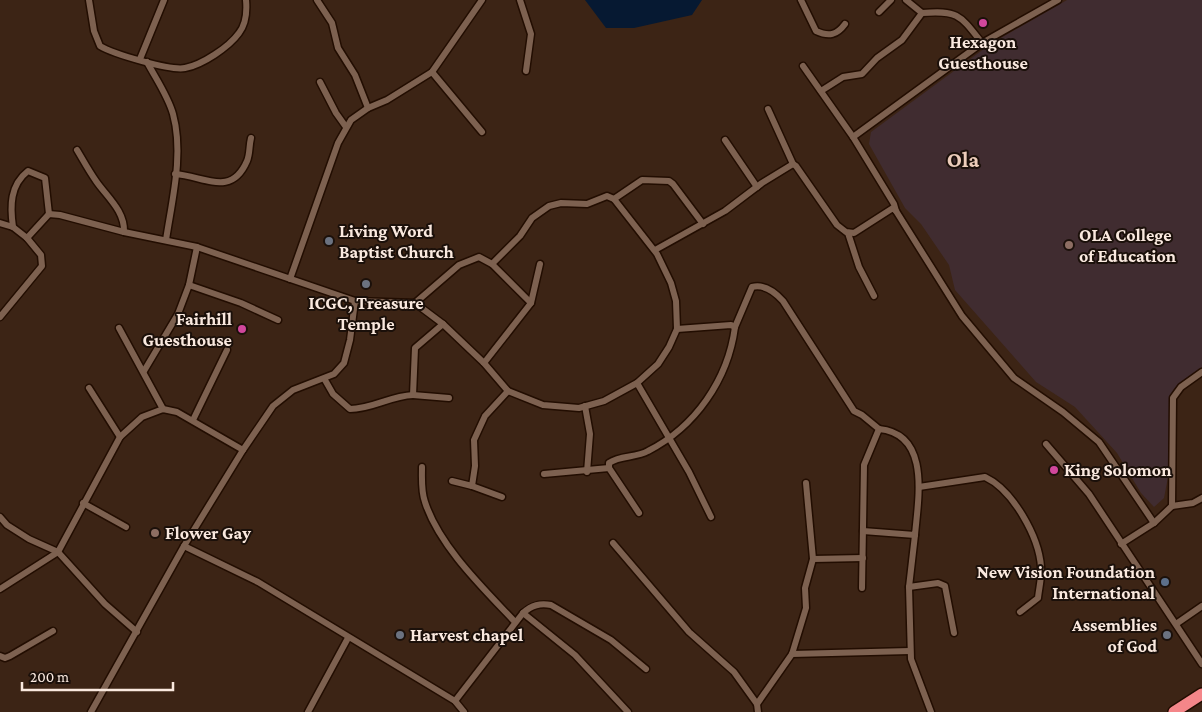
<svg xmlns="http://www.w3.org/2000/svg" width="1202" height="712" viewBox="0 0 1202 712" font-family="'Crimson Pro',serif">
  <rect width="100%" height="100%" fill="#3c2415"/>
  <polygon fill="#402c30" points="1067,0 1202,0 1202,367 1173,390 1170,467 1164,498 1154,507 1141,493 1117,453 1075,407 1036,382 955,290 949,265 921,224 905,208 869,144 871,132 992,43"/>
  <polygon fill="#061932" points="585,0 702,0 692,15 634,28 606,28"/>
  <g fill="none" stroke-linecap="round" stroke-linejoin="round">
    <defs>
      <g id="street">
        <path d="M89,0L94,31L100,46C113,54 171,71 185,68C202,65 229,47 239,33C246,24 247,11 246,0"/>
        <polyline points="317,0 332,23 338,48 355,75 368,108"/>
        <polyline points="520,0 531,34 526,71"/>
        <path d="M801,0L816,31C829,37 837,35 845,24"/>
        <path d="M906,0L922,13C958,10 960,15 982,43"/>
        <polyline points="879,12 891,0"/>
        <polyline points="140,59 164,0"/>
        <path d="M147,62C156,79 168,96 173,114C184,154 172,200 166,240"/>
        <polyline points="803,66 853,137 894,204 896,211 962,316 1014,378 1063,412 1099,442 1154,523"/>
        <polyline points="432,72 482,132"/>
        <polyline points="320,82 336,113 346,127"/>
        <polyline points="821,91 843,77 862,74 877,58 902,40 922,13"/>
        <polyline points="768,109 793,164"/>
        <polyline points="853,137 982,43 1058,0"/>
        <polyline points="725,140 757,187"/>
        <path d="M77,150C83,160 89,171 96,181C107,197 125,211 124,232"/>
        <path d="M175,174C204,176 231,198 247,161C250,154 249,146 251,138"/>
        <polyline points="0,223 13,227 27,238 49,214 60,215 124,232 197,247 355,301 415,303 443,324 484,363 508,391 543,405 579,408 604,401 637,383 658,364 669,347 677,329 676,301 671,283 657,254 614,199 642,180 669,181 673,184 703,224"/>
        <path d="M13,227C10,206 10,185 28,171L45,178L49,214"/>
        <polyline points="848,233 859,267 874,296"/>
        <polyline points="655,250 725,211 762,183 793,164 796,166 837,225 846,232 854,233 893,208 896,211"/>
        <polyline points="492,264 520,236 532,218 549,206 561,203 587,204 607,196 614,199"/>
        <polyline points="290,279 338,143 351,120 368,108 387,100 432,72 482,0"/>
        <polyline points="189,285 241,303 278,320"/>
        <polyline points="415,303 459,265 479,257 492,264 531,303"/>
        <polyline points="0,317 42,266 41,255 27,238"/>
        <polyline points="443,324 415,348 413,395 449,398"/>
        <path d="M735,327L752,287C764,284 775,292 783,301L854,411L862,415L879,429L864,465L862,588"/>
        <polyline points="119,328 163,409"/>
        <polyline points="484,363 531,303 540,264"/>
        <polyline points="144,371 178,314 189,285 197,247"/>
        <path d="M325,380L333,394L350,409C372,409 390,396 413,395"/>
        <polyline points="637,383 689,472 711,517"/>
        <polyline points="89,388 120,437"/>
        <polyline points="585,406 590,434 587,472"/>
        <polyline points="193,420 227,350"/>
        <polyline points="1046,444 1089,494 1202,664"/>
        <path d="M422,467C422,479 421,491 425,502C439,546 484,589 515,622"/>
        <polyline points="544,474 609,468"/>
        <polyline points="452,481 472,486 475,466 474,440 485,416 508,391"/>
        <polyline points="472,486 502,497"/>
        <path d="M919,487L985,477C1013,490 1039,537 1041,567C1042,577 1039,588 1038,598L1020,612"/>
        <polyline points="83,503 126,527"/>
        <polyline points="1172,506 1193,503 1202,498"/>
        <path d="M639,513L609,468V463C620,455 636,458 648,451C695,427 728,380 735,327L731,325L677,329"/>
        <polyline points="0,517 7,525 29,539 58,552 105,604 137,632"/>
        <path d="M863,531L915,535C918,499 931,434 879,429"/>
        <polyline points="915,535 909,587 911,659 931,712"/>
        <polyline points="613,543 689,632 734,672 757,704"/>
        <polyline points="1121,544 1154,523 1172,506 1173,398 1181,387 1202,372"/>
        <polyline points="184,546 258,582 455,701 464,712"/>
        <polyline points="813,559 863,558"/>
        <polyline points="909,587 938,583 945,586 954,633"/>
        <polyline points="0,589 58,552 120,437 142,417 163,409 177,412 243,450"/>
        <polyline points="523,613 575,655 628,712"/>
        <polyline points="1176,624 1202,606"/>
        <polyline points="792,654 910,651"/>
        <polyline points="0,656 5,658 10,656 53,631"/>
        <path d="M455,701L523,613C532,605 540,603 551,605L611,640L646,669"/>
        <polyline points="91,712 184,546 243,450 273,406 293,390 334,374 344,363 350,340 355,301"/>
        <polyline points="308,712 348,638"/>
        <polyline points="758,712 757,704 792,654 806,608 805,588 813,559 806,483"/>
      </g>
      <polyline id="highway" points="1174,712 1202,694"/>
    </defs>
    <use href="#street" stroke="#220d01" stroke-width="9"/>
    <use href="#highway" stroke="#220d01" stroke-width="14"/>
    <use href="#street" stroke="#7d6150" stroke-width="6"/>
    <use href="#highway" stroke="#f48689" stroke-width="11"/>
  </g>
  <g fill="#d1479c" stroke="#1b100a" stroke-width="2">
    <circle cx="983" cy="23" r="5"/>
    <circle cx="242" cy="329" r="5"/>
    <circle cx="1054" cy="470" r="5"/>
  </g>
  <g fill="#6b7280" stroke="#1b100a" stroke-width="2">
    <circle cx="329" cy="241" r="5"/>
    <circle cx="366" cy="284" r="5"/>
    <circle cx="400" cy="635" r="5"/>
    <circle cx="1167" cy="635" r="5"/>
  </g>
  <g fill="#8d6e63" stroke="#1b100a" stroke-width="2">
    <circle cx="1069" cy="245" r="5"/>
    <circle cx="155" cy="533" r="5"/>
  </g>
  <circle fill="#5c6f8a" stroke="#1b100a" stroke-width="2" cx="1165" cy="582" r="5"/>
  <g text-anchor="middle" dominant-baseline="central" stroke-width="4" stroke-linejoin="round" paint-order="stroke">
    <g font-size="18" font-weight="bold" fill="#fae9df" stroke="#1b100a" text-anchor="start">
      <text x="983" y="42" text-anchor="middle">Hexagon<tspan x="983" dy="21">Guesthouse</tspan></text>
      <text x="339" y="231">Living Word<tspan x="339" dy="21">Baptist Church</tspan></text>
      <text x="1079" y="235">OLA College<tspan x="1079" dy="21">of Education</tspan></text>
      <text x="366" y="303" text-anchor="middle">ICGC, Treasure<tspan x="366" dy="21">Temple</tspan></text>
      <text x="232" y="319" text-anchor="end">Fairhill<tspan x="232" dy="21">Guesthouse</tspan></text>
      <text x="1064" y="470">King Solomon</text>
      <text x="165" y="533">Flower Gay</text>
      <text x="1155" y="572" text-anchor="end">New Vision Foundation<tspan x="1155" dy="21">International</tspan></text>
      <text x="1157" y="625" text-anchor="end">Assemblies<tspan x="1157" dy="21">of God</tspan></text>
      <text x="410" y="635">Harvest chapel</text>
    </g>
    <g font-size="22" font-weight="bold" fill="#edcdba" stroke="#1b100a">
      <text x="963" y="159">Ola</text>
    </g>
  </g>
  <path d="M22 682v8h151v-8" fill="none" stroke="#fae9df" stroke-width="2.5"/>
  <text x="30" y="682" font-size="15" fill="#fae9df" stroke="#1b100a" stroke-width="4" paint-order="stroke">200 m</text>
</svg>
